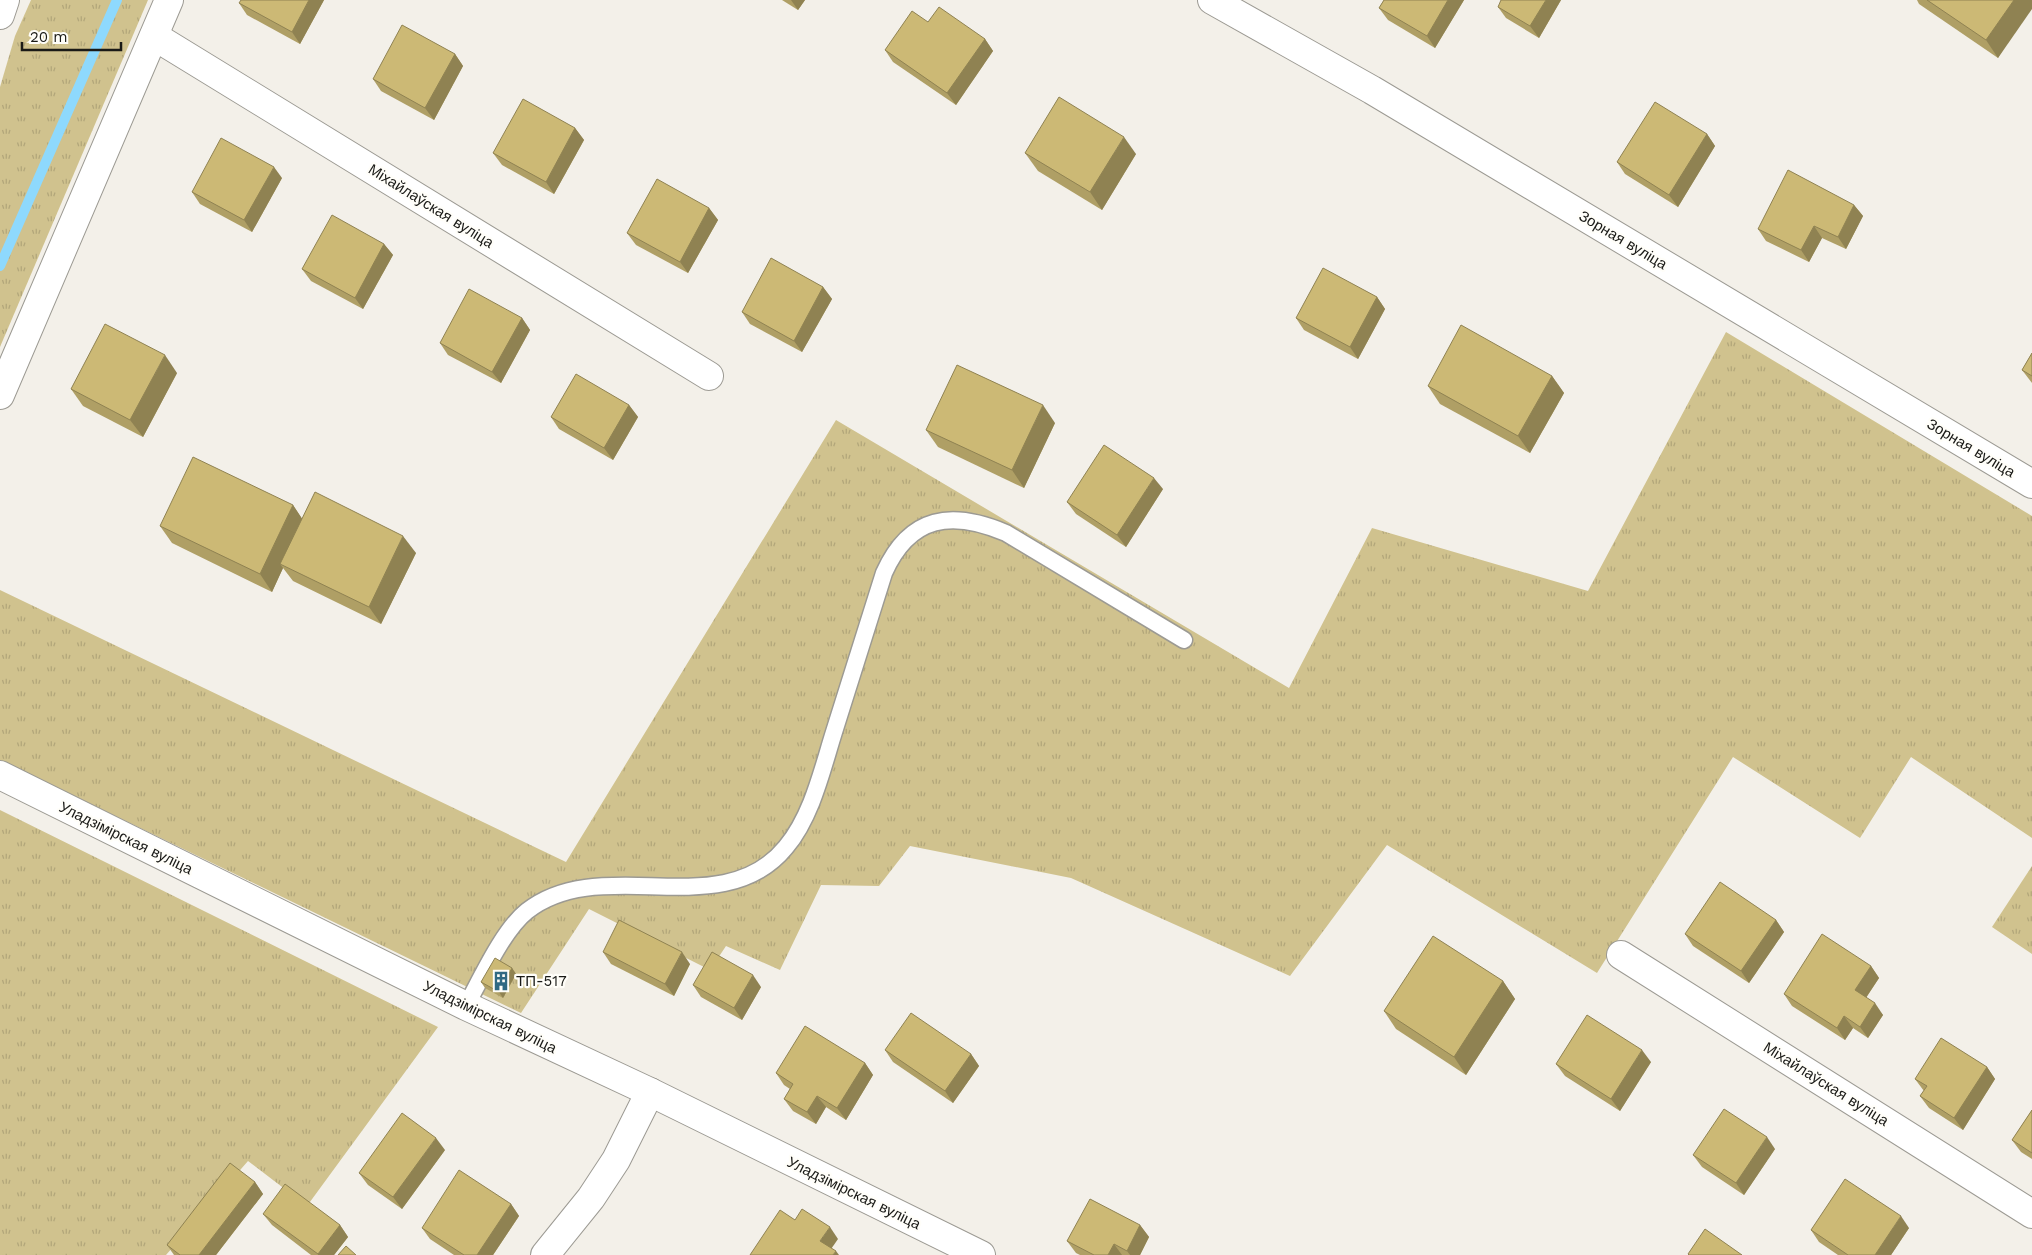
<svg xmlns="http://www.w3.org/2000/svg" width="2032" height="1255" viewBox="0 0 2032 1255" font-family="'Work Sans',sans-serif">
  <defs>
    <pattern id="grass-tufts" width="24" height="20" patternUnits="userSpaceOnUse" patternTransform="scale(1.25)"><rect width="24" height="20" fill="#d0c28e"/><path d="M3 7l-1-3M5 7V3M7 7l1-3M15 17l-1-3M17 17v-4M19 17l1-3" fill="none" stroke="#b2a67a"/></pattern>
  </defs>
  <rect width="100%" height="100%" fill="#f3f0e9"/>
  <g fill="url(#grass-tufts)">
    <polygon points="31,0 148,0 0,347 0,87 15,36"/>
    <polygon points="1726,332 2032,516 2032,838 1911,757 1860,838 1733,757 1597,973 1387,845 1290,976 1071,878 910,846 879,886 821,885 780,970 726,946 710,970 589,909 521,1013 0,760 0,590 566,862 836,420 1289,688 1372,528 1588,591"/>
    <polygon points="0,810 438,1027 307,1206 248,1161 166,1255 0,1255"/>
    <polygon points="2032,866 2032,954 1992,927"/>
  </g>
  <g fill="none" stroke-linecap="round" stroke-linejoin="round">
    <polyline stroke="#8ed9fd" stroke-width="10" points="0,266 117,0"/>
    <defs>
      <path id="service" d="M466,1006C481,979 503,930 527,911C602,852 722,926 786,847C812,816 822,770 834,732C851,679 867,626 884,573C910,515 952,510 1006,533L1184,640"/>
      <g id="minor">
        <polyline points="1212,0 1372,90 2032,484"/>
        <polyline points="0,15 5,0"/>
        <polyline points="154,36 709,376"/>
        <polyline points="0,395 169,0"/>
        <polyline points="0,775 466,1006 650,1092 981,1255"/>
        <polyline points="1621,955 2032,1214"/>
        <polyline points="545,1255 591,1198 616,1160 650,1092"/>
      </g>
    </defs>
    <use href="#service" stroke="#9c9a93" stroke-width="19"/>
    <use href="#minor" stroke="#9c9a93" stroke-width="30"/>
    <use href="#service" stroke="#fff" stroke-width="16"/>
    <use href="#minor" stroke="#fff" stroke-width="28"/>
  </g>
  <g fill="#af9f65">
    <polygon points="324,0 300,44 247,15 239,3"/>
    <polygon points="782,0 805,0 798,10"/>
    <polygon points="1384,0 1464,0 1435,48 1388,20 1379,8"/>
    <polygon points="1561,0 1539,38 1506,18 1498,7"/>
    <polygon points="1917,0 2032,0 1998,58 1919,4"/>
    <polygon points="928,22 985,39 993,51 956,105 893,62 885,50"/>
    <polygon points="455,54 463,66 434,120 381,91 373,79"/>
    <polygon points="575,128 584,140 554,194 502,165 493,153"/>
    <polygon points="1707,134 1715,146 1678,207 1625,174 1617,162"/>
    <polygon points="1025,153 1136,154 1102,210 1038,171"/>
    <polygon points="282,178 252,232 200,204 192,192"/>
    <polygon points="1854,205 1863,216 1846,249 1822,238 1809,262 1766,241 1758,229"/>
    <polygon points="709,208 718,220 688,273 636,245 627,233"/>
    <polygon points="384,244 393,255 363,309 311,281 302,269"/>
    <polygon points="823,287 832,299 802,352 750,324 742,312"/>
    <polygon points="1377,297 1385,309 1358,359 1304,330 1296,318"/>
    <polygon points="522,318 530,330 501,383 448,355 440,343"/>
    <polygon points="2032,353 2032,383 2022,370"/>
    <polygon points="177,373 143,437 83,406 71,389"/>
    <polygon points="1552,376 1564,393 1530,453 1440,404 1428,386"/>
    <polygon points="629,405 638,417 613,460 559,429 551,417"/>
    <polygon points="1055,423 1024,488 938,447 926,430"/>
    <polygon points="1163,489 1126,547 1076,514 1067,502"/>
    <polygon points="293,505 302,519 416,553 381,624 293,581 283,568 272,592 172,543 160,526"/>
    <polygon points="1776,920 1784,932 1749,983 1693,946 1685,934"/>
    <polygon points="603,952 690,964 674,996 611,964"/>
    <polygon points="1871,966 1879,978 1866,998 1883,1015 1868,1038 1853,1028 1845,1040 1792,1006 1784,994"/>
    <polygon points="512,968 516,974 503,998 485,988 481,982"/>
    <polygon points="1503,981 1515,999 1466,1075 1396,1029 1384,1011"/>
    <polygon points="693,985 761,987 742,1020 701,997"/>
    <polygon points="885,1050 971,1054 979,1066 953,1103 893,1062"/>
    <polygon points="1651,1062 1620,1111 1565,1076 1556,1064"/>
    <polygon points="865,1063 873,1075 846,1120 826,1107 816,1124 793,1111 784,1099 790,1089 784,1085 776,1073"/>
    <polygon points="1987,1067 1995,1079 1963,1130 1929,1108 1920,1096 1924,1091 1915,1079"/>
    <polygon points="2032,1110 2032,1159 2021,1152 2012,1140"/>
    <polygon points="1775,1149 1744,1195 1702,1167 1693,1155"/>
    <polygon points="445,1150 402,1209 368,1185 359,1173"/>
    <polygon points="255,1182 263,1194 216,1255 174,1255 167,1245"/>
    <polygon points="511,1204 519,1216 493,1255 454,1255 430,1239 422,1228"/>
    <polygon points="263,1214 340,1225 348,1237 334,1255 311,1255 272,1225"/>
    <polygon points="1140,1225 1149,1237 1140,1255 1080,1255 1076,1253 1067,1241"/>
    <polygon points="1909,1228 1891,1255 1838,1255 1819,1242 1811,1230"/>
  </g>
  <g fill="#8f8252">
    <polygon points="309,0 324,0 300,44 292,32"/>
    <polygon points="791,0 805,0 798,10"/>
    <polygon points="1448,0 1464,0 1435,48 1427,36"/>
    <polygon points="1546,0 1561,0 1539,38 1530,26"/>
    <polygon points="2014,0 2032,0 2032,9 1998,58 1986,40"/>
    <polygon points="985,39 993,51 956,105 947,93"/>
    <polygon points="455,54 463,66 434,120 425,108"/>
    <polygon points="575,128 584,140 554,194 546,182"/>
    <polygon points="1707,134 1715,146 1678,207 1669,195"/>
    <polygon points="1124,137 1136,154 1102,210 1090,192"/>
    <polygon points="274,167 282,178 252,232 244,220"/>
    <polygon points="1854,205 1863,216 1846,249 1838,237"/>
    <polygon points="709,208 718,220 688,273 680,262"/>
    <polygon points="1814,226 1822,238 1809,262 1801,250"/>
    <polygon points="384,244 393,255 363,309 355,298"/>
    <polygon points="823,287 832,299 802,352 794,341"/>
    <polygon points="1377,297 1385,309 1358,359 1350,347"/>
    <polygon points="522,318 530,330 501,383 492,372"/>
    <polygon points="165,355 177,373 143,437 130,420"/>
    <polygon points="1552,376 1564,393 1530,453 1518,436"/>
    <polygon points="629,405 638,417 613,460 604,448"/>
    <polygon points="1043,405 1055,423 1024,488 1012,470"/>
    <polygon points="1154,478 1163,489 1126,547 1117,535"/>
    <polygon points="293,505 305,523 280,564 283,568 272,592 260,574"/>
    <polygon points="403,536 416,553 381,624 369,607"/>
    <polygon points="1776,920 1784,932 1749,983 1741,971"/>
    <polygon points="682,952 690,964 674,996 665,984"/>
    <polygon points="1871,966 1879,978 1863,1002 1855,990"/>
    <polygon points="512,968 516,974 503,998 499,992"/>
    <polygon points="753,975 761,987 742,1020 734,1008"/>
    <polygon points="1503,981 1515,999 1466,1075 1454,1057"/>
    <polygon points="1875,1003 1883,1015 1868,1038 1860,1027"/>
    <polygon points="1844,1016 1853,1028 1845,1040 1837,1028"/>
    <polygon points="1642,1050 1651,1062 1620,1111 1611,1099"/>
    <polygon points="971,1054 979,1066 953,1103 945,1091"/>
    <polygon points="865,1063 873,1075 846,1120 837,1108"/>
    <polygon points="1987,1067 1995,1079 1963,1130 1954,1118"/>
    <polygon points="817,1096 826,1107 816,1124 807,1112"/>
    <polygon points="1767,1137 1775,1149 1744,1195 1736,1183"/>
    <polygon points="436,1138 445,1150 402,1209 393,1197"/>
    <polygon points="255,1182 263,1194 216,1255 199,1255"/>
    <polygon points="511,1204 519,1216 493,1255 477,1255"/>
    <polygon points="1901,1216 1909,1228 1891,1255 1875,1255"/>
    <polygon points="340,1225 348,1237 334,1255 318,1255 318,1254"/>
    <polygon points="1140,1225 1149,1237 1140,1255 1130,1255 1127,1251"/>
    <polygon points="830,1227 838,1239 829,1252 820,1241"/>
    <polygon points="1114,1244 1122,1255 1108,1255"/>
    <polygon points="836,1251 839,1255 833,1255"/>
  </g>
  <g fill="#ccb975" stroke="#8f8252">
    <polygon points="241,0 309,0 292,32 239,3"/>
    <polygon points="1384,0 1448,0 1427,36 1379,8"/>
    <polygon points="1501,0 1546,0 1530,26 1498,7"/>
    <polygon points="1927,0 2014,0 1986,40"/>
    <polygon points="939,7 985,39 947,93 885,50 912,11 928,22"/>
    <polygon points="402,25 455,54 425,108 373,79"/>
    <polygon points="1059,97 1124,137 1090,192 1025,153"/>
    <polygon points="523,99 575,128 546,182 493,153"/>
    <polygon points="1655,102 1707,134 1669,195 1617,162"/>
    <polygon points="221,138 274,167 244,220 192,192"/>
    <polygon points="1788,170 1854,205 1838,237 1814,226 1801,250 1758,229"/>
    <polygon points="657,179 709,208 680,262 627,233"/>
    <polygon points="332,215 384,244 355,298 302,269"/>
    <polygon points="771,258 823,287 794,341 742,312"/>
    <polygon points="1323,268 1377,297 1350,347 1296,318"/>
    <polygon points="469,289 522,318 492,372 440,343"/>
    <polygon points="105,324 165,355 130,420 71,389"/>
    <polygon points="1461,325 1552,376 1518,436 1428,386"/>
    <polygon points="2032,353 2032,376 2022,370"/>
    <polygon points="957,365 1043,405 1012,470 926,430"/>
    <polygon points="576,374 629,405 604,448 551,417"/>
    <polygon points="1104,445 1154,478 1117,535 1067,502"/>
    <polygon points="193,457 293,505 260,574 160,526"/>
    <polygon points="315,492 403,536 369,607 280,564"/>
    <polygon points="1720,882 1776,920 1741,971 1685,934"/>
    <polygon points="619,920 682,952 665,984 603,952"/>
    <polygon points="1822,934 1871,966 1855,990 1875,1003 1860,1027 1844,1016 1837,1028 1784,994"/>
    <polygon points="1433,936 1503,981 1454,1057 1384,1011"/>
    <polygon points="712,952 753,975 734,1008 693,985"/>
    <polygon points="495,958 512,968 499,992 481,982"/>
    <polygon points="911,1013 971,1054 945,1091 885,1050"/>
    <polygon points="1587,1015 1642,1050 1611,1099 1556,1064"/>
    <polygon points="805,1026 865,1063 837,1108 817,1096 807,1112 784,1099 793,1084 776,1073"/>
    <polygon points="1941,1038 1987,1067 1954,1118 1920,1096 1927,1086 1915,1079"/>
    <polygon points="1724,1109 1767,1137 1736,1183 1693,1155"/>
    <polygon points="2032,1110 2032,1153 2012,1140"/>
    <polygon points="402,1113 436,1138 393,1197 359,1173"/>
    <polygon points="230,1163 255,1182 199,1255 180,1255 167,1245"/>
    <polygon points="459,1170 511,1204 477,1255 464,1255 422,1228"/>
    <polygon points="1845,1179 1901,1216 1875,1255 1848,1255 1811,1230"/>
    <polygon points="285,1184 340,1225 318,1254 263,1214"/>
    <polygon points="1090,1199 1140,1225 1127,1251 1114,1244 1108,1255 1094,1255 1067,1241"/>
    <polygon points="802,1209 830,1227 820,1241 836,1251 833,1255 750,1255 780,1210 795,1220"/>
    <polygon points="1705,1229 1742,1255 1689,1255 1688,1254"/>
    <polygon points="346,1246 356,1255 338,1255"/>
  </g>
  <defs>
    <symbol id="building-bare" viewBox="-9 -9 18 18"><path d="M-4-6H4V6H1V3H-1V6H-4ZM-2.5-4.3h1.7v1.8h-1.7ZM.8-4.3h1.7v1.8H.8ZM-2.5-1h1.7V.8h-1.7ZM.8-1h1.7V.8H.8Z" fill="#306983" stroke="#fffef9" stroke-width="2.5" paint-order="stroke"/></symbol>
  </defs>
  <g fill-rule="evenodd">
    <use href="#building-bare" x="487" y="967" width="28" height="28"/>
  </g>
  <g text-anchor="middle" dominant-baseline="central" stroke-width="4.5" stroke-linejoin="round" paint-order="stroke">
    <g font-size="15" fill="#1a1a17" stroke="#fffef9">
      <text transform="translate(431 206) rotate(32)">Міхайлаўская вуліца</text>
      <text transform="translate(1623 240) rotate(31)">Зорная вуліца</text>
      <text transform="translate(1971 448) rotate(31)">Зорная вуліца</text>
      <text transform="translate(126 838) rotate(26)">Уладзімірская вуліца</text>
      <text transform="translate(490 1017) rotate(26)">Уладзімірская вуліца</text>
      <text transform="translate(1826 1084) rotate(32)">Міхайлаўская вуліца</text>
      <text transform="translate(854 1193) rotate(26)">Уладзімірская вуліца</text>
    </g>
    <g font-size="15" fill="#1a1a17" stroke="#fffef9" text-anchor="start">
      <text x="516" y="981">ТП-517</text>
    </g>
  </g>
  <path d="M22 42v8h99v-8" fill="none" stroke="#1a1a17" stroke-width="2.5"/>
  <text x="30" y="42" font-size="15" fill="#1a1a17" stroke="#fffef9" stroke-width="4" paint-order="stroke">20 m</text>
</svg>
